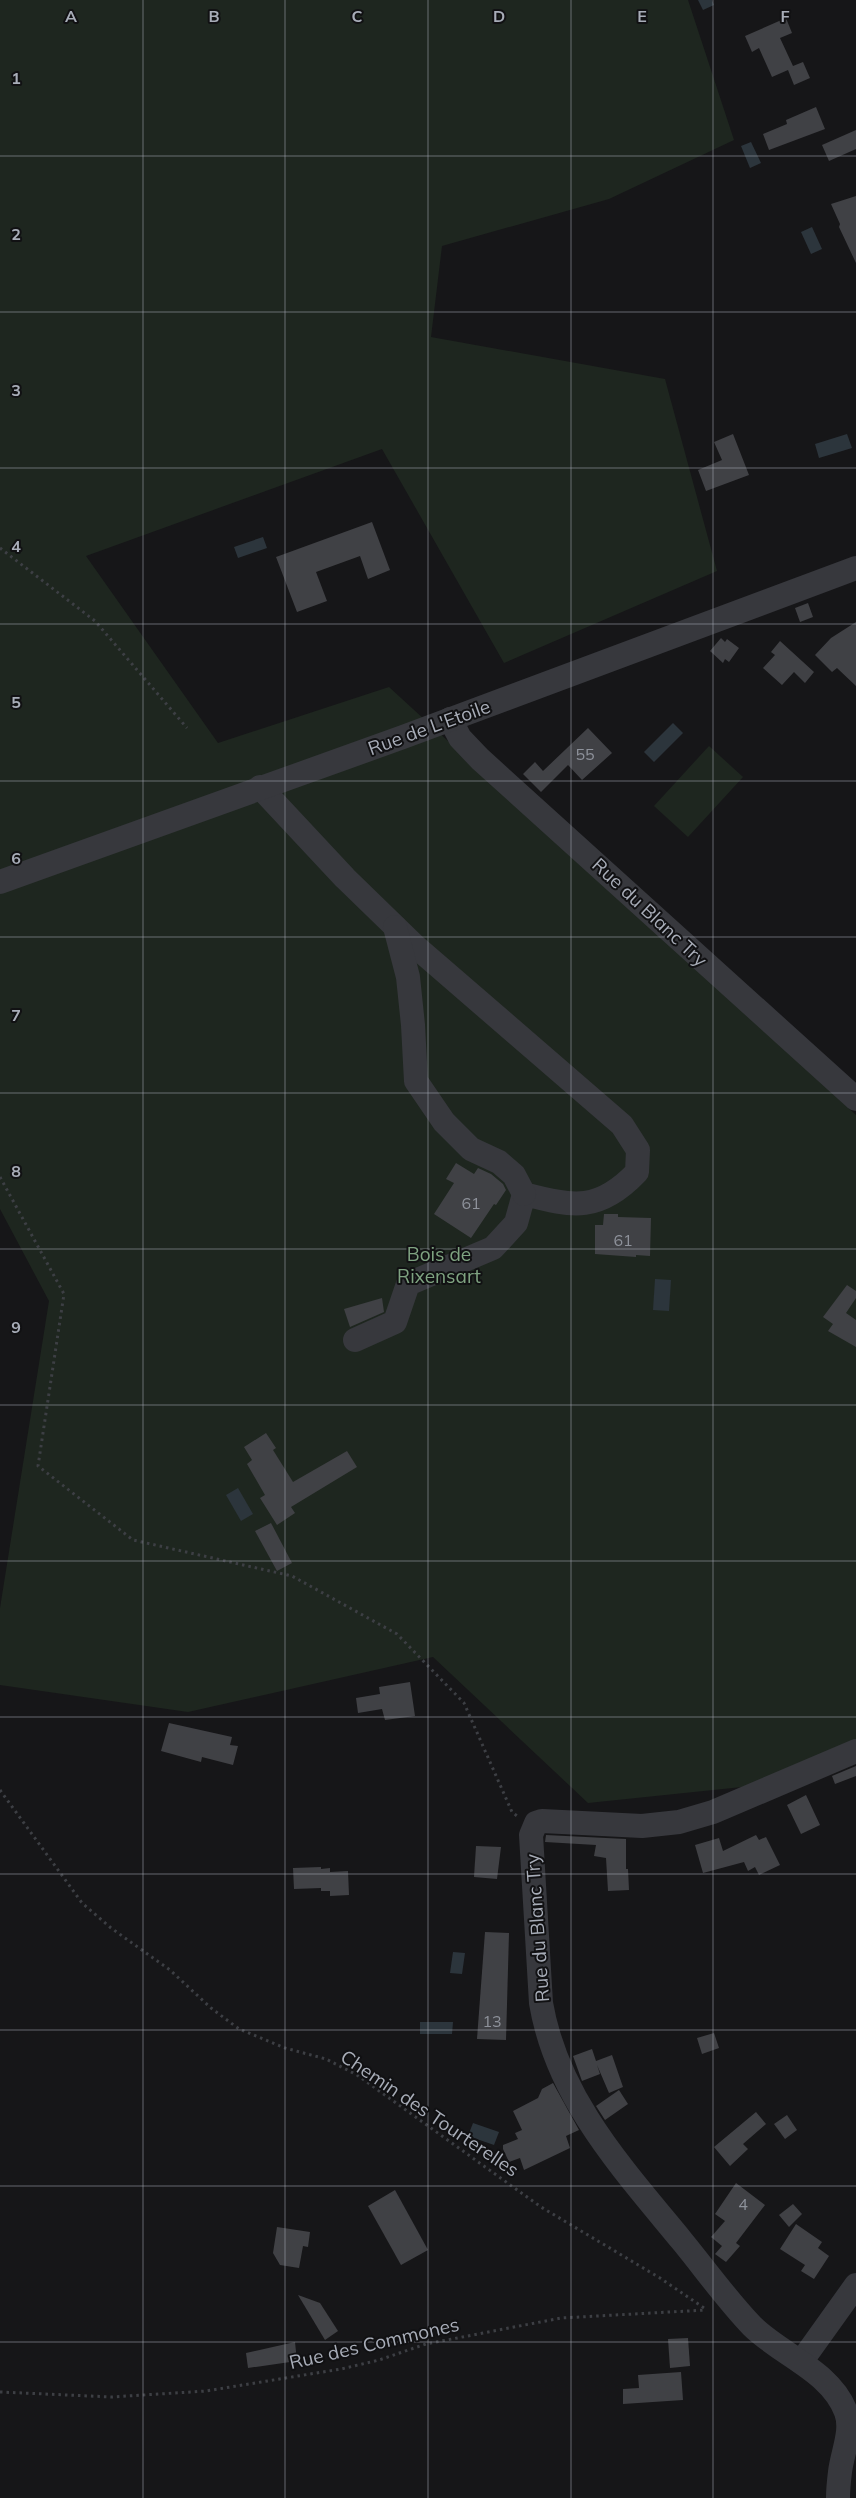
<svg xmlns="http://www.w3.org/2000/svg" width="856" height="2498" viewBox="0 0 856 2498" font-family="Mulish,sans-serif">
  <rect width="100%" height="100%" fill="#161618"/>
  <g fill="#1e261f">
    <polygon points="0,0 688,0 734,140 609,199 442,246 431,337 665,379 717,571 504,663 382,449 86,556 218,743 389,687 856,1115 856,1751 742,1787 588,1803 433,1657 188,1712 0,1685 0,1608 49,1301 0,1209"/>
    <polygon points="709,746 743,777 688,837 654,806"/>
  </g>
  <g fill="#2c353c">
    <polygon points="698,0 712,0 714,5 703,10"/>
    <polygon points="751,142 761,163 750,168 741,146"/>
    <polygon points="812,227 822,249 811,254 801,232"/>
    <polygon points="847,434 852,448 819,458 815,444"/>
    <polygon points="263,537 267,548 238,558 234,547"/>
    <polygon points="673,723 683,733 654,762 644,752"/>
    <polygon points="655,1279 671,1280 669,1311 653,1310"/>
    <polygon points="238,1488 253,1514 241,1521 226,1495"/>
    <polygon points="453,1952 465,1953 462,1974 450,1973"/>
    <polygon points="420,2022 453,2022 452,2034 420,2034"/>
    <polygon points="473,2123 499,2132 494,2145 468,2136"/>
  </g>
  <g fill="#404145">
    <polygon points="786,18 792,33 780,38 793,66 803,62 810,78 794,85 788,70 772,77 759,48 752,52 745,36"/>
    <polygon points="816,107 825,129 769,150 763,134 787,124 786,120"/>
    <polygon points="856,130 856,149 829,161 822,145"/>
    <polygon points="856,196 856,263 839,227 840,224 831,204"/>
    <polygon points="733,434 749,475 706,491 698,470 722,460 714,442"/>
    <polygon points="372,522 390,570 368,579 360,556 316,572 327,601 297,612 276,557"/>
    <polygon points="808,603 813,617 800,622 795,608"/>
    <polygon points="856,622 856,686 837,668 832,672 815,655 831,638"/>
    <polygon points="721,638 725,642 727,639 739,648 729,662 725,659 723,663 710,651"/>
    <polygon points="780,641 814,672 805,683 794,672 782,685 763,668 775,655 771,652"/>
    <polygon points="588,728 612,753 582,780 568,765 541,792 523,774 535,762 543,771"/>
    <polygon points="456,1163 474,1174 478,1168 491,1174 503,1184 506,1190 496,1205 494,1204 471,1238 434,1214 454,1183 446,1179"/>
    <polygon points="604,1214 618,1214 618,1217 651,1218 650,1256 636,1255 636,1257 595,1254 595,1225 603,1225"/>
    <polygon points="847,1285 856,1291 856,1298 846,1313 856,1320 856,1347 828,1331 833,1324 823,1317"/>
    <polygon points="382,1298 384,1312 350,1327 344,1309"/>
    <polygon points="266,1433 276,1448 273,1450 293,1482 347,1451 357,1467 291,1507 295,1513 277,1525 260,1498 265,1495 247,1464 252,1460 244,1447"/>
    <polygon points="271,1523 292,1563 277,1571 255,1531"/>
    <polygon points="410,1682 415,1716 385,1720 382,1709 358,1713 356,1698 380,1694 379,1687"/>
    <polygon points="169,1723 232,1737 230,1745 238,1746 233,1765 202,1757 201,1762 161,1751"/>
    <polygon points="856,1766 856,1776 835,1784 832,1776"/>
    <polygon points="806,1795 820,1825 801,1834 787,1805"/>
    <polygon points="546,1835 626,1839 626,1869 628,1869 629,1890 608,1891 606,1858 594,1856 596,1845 545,1842"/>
    <polygon points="756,1835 759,1840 766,1837 780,1865 759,1875 755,1867 748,1871 744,1862 703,1873 695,1845 719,1838 723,1851"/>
    <polygon points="476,1846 501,1847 497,1879 474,1877"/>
    <polygon points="321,1867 321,1869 330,1868 330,1872 348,1871 349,1895 330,1896 330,1891 321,1891 321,1888 294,1889 293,1868"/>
    <polygon points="485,1932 509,1933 506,2040 477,2039"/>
    <polygon points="714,2033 719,2048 702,2054 697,2038"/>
    <polygon points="592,2049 596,2061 612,2055 623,2087 609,2093 597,2065 600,2074 582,2081 573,2056"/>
    <polygon points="553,2083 579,2130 566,2136 570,2148 524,2170 520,2158 509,2162 503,2149 503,2145 518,2139 515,2133 522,2130 513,2111 538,2098 542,2089"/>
    <polygon points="619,2090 628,2104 605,2120 596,2106"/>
    <polygon points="756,2112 766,2124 743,2144 748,2149 730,2166 714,2147"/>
    <polygon points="787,2115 797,2130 785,2139 774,2124"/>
    <polygon points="736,2183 765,2205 736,2243 740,2246 726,2262 715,2254 722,2246 711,2237 725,2221 715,2214"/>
    <polygon points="395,2190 428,2250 401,2265 368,2206"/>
    <polygon points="793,2204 802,2214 789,2227 779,2215"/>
    <polygon points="796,2224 822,2242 818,2248 829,2256 814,2279 801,2271 805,2265 780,2249"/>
    <polygon points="277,2227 310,2232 308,2247 303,2246 299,2268 280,2265 273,2253"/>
    <polygon points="298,2295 320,2303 338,2331 325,2340"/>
    <polygon points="688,2338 690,2366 670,2368 668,2339"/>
    <polygon points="295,2342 297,2361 248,2368 246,2353"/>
    <polygon points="681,2372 683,2400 623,2404 623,2389 639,2388 638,2375"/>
  </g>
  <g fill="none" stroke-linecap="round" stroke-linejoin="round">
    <g stroke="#3d3f44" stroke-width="3" stroke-dasharray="2.5 4" stroke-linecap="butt">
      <polyline points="0,548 95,621 187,728"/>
      <polyline points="0,1177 64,1294 38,1466 133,1540 292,1576 397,1634 464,1703 512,1812 517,1816"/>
      <polyline points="0,1790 82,1903 111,1928 170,1970 211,2008 239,2029 285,2048 326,2059 357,2075 541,2207 660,2278 707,2310"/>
      <polyline points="0,2392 112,2397 206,2391 341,2369 379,2360 426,2344 561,2318 706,2310"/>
    </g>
    <g stroke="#37383d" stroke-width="24">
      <polyline points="450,719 460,738 480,759 856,1099"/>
      <path d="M260,787L345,878L415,946L622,1125L638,1150L637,1172C599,1212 574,1207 524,1194L516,1223L493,1248L408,1284L395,1322L355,1340"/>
      <polyline points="0,882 403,737 856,568"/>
      <polyline points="395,927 408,977 413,1025 416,1081 444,1122 471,1149 499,1162 514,1175 524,1194"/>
      <polyline points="801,2362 856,2285"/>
      <path d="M838,2498C838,2489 839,2480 840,2472C842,2453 853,2431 846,2412C831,2371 781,2355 752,2326C727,2300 705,2269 682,2241C623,2169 557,2098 541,2003L531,1835L536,1823L542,1821L642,1826L679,1822L713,1812L856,1751"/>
    </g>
  </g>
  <path fill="none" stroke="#a8adb8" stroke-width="1" stroke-opacity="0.55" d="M143,0V2498M285,0V2498M428,0V2498M571,0V2498M713,0V2498M0,156H856M0,312H856M0,468H856M0,624H856M0,781H856M0,937H856M0,1093H856M0,1249H856M0,1405H856M0,1561H856M0,1717H856M0,1874H856M0,2030H856M0,2186H856M0,2342H856"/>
  <g text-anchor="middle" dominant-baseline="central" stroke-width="4" stroke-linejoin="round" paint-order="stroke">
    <g font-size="16" fill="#8e929b">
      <text x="585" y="754">55</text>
      <text x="471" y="1203">61</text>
      <text x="623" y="1240">61</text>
      <text x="492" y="2021">13</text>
      <text x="743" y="2204">4</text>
    </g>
    <g font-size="19" fill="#a8adb8" stroke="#111113">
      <text transform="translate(429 727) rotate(-20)">Rue de L'Etoile</text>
      <text transform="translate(650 912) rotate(43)">Rue du Blanc Try</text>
      <text transform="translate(537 1928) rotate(-94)">Rue du Blanc Try</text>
      <text transform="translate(430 2113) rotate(34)">Chemin des Tourterelles</text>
      <text transform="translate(374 2343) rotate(-13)">Rue des Commones</text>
    </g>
    <g font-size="19" fill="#7fa381" stroke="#111113">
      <text x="439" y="1254">Bois de<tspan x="439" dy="22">Rixensart</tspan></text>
    </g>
  </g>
  <g font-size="16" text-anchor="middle" font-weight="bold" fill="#a8adb8" stroke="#111113" stroke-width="4" stroke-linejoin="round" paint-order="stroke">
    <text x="71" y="22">A</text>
    <text x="214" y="22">B</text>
    <text x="357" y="22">C</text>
    <text x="499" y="22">D</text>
    <text x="642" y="22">E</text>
    <text x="785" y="22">F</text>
    <text x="16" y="84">1</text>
    <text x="16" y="240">2</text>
    <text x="16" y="396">3</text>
    <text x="16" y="552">4</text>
    <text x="16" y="708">5</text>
    <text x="16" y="864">6</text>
    <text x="16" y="1021">7</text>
    <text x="16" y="1177">8</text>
    <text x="16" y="1333">9</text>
  </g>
</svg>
